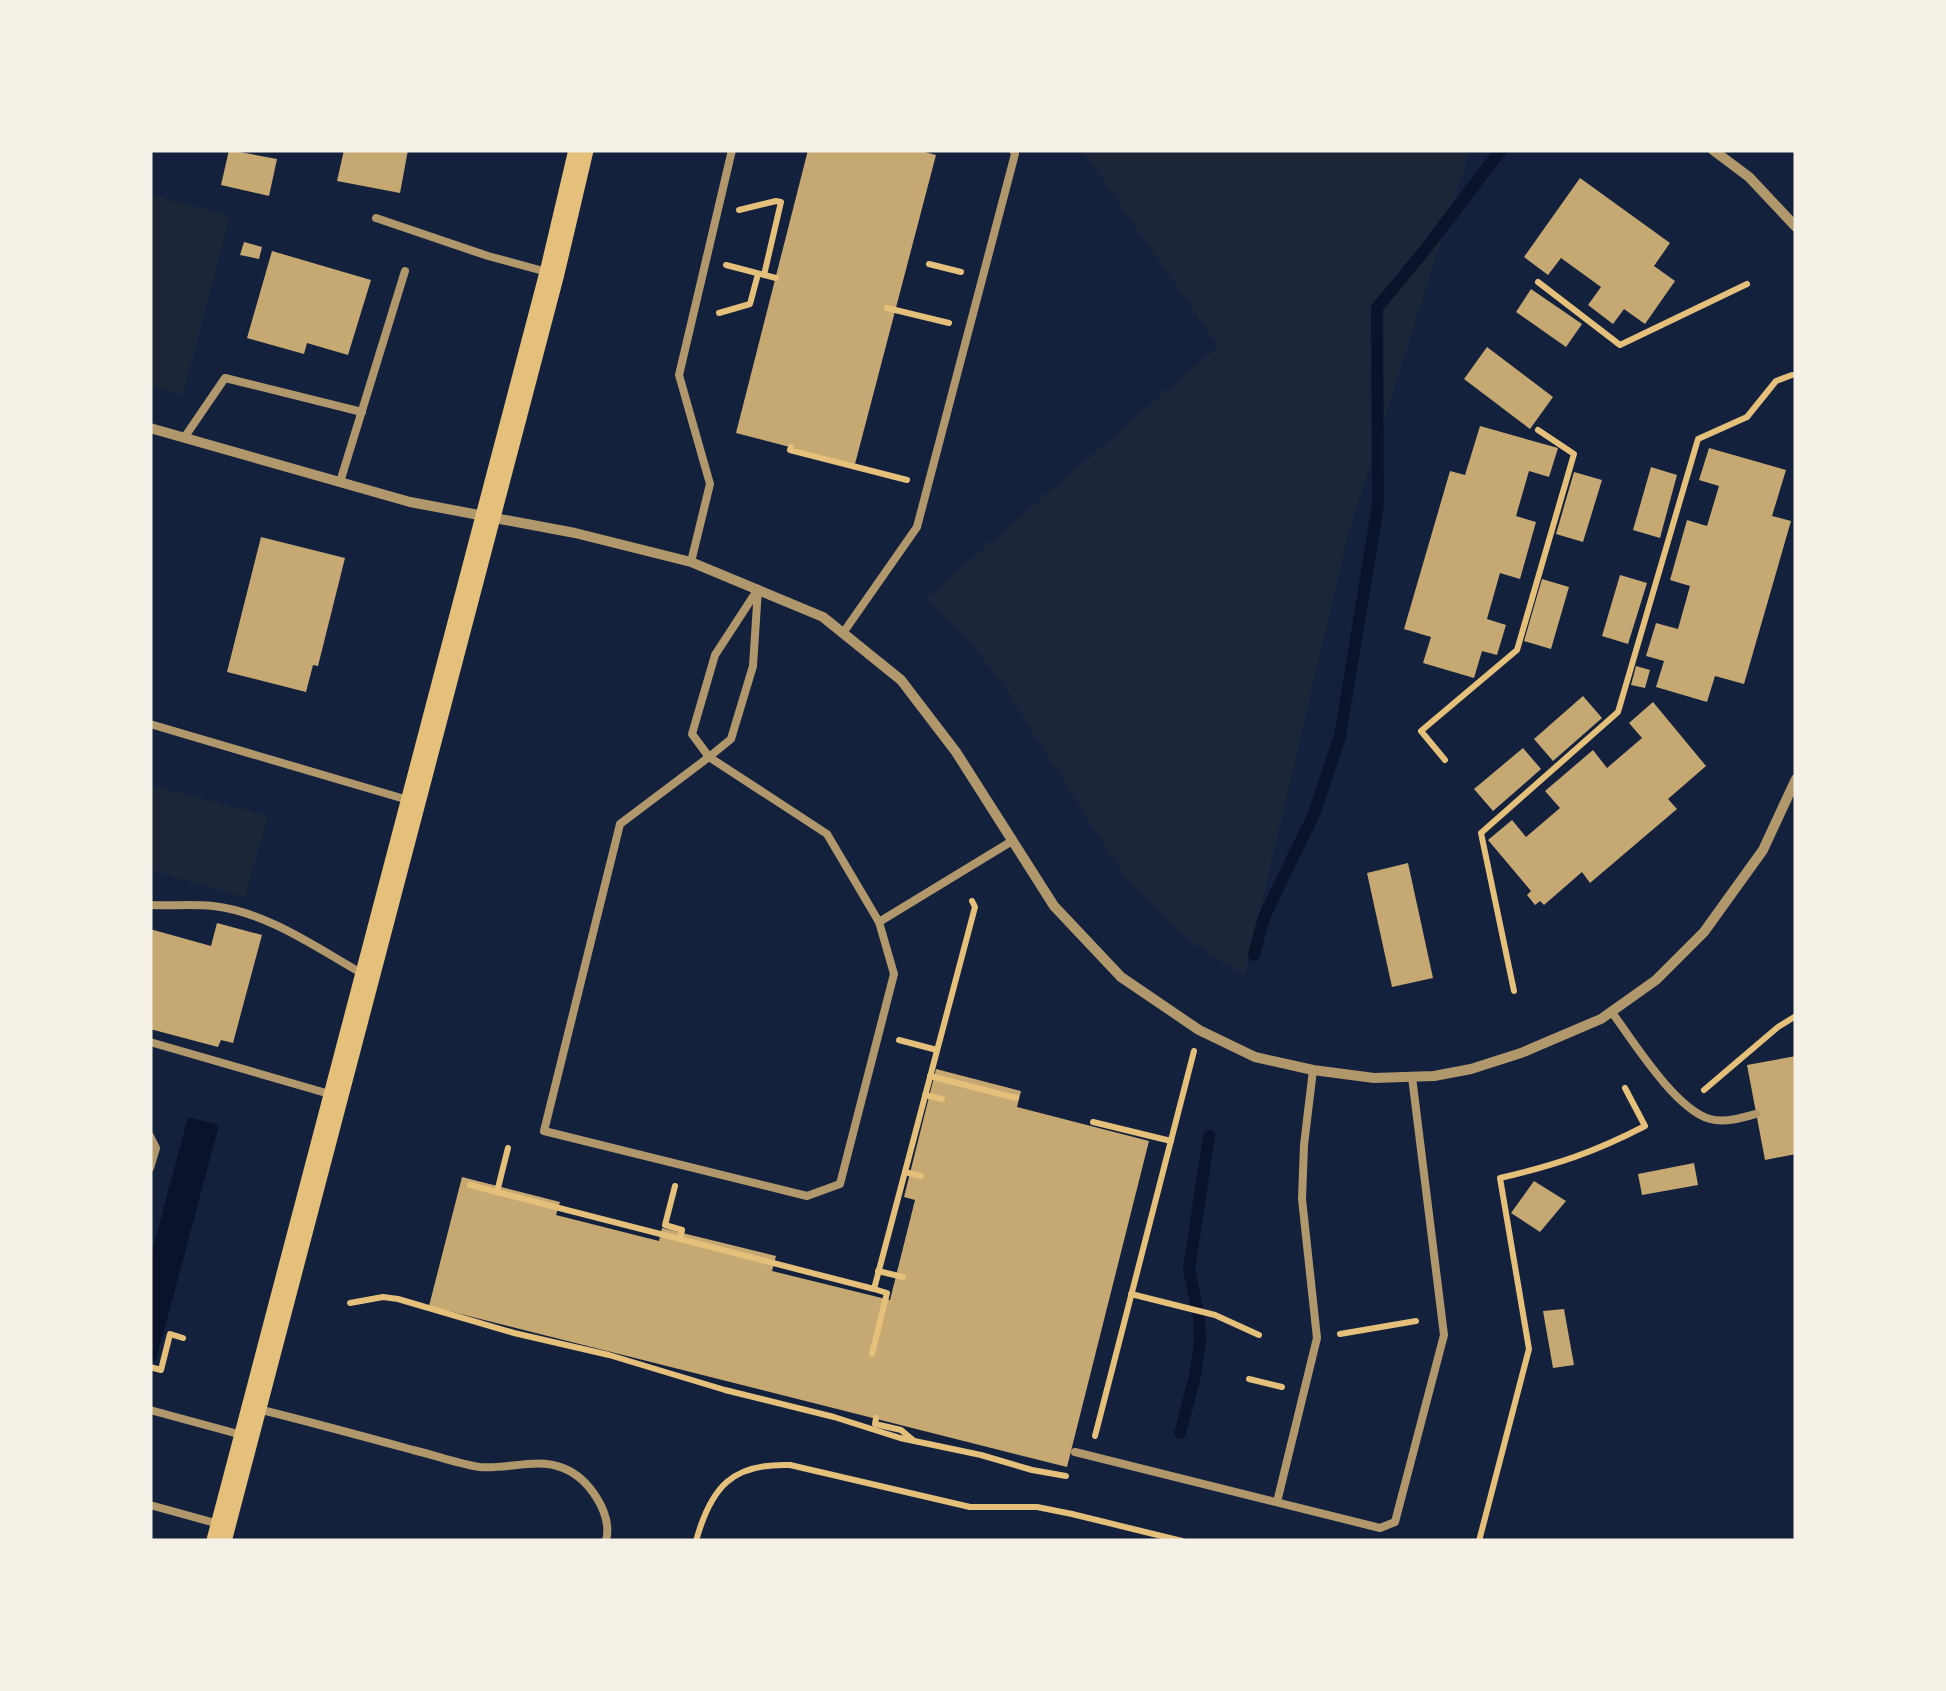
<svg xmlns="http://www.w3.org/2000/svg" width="1946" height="1691" viewBox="0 0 1946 1691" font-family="Quicksand,sans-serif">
  <rect width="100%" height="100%" fill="#14213d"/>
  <g fill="#1d2539">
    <path d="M1082,150H1470L1349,531L1245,975C1197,949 1159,917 1124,876L999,679L964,636L925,599L1218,346Z"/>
    <polygon points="150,194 230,216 183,395 150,386"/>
    <polygon points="150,785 268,816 245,897 150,870"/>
  </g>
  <polygon fill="#0b132b" points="188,1117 219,1125 156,1361 150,1359 150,1259"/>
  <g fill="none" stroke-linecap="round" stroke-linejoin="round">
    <g stroke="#0b132b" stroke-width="12">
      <polyline points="1254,955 1264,917 1314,814 1340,736 1378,505 1377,308 1424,251 1501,150"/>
      <polyline points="1180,1433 1195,1376 1200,1342 1199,1318 1189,1269 1209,1136"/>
    </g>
  </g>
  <g fill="#c6a872">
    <polygon points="229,150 277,159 269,196 221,185"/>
    <polygon points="344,150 408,150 400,193 337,181"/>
    <polygon points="808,150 917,150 936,155 855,464 736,433"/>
    <polygon points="1580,178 1670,243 1654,266 1675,281 1645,324 1624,309 1613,324 1588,305 1601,287 1561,258 1548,275 1524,257"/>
    <polygon points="244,242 262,247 259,259 240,255"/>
    <polygon points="272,251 371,280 348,355 307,343 304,354 247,338"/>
    <polygon points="1531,289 1582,324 1566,347 1516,312"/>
    <polygon points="1487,347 1553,397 1530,429 1464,379"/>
    <polygon points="1480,426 1558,448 1549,477 1529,471 1516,516 1536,522 1520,579 1500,573 1487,619 1506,625 1497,655 1482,651 1474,678 1423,663 1431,637 1404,629 1450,471 1465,475"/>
    <polygon points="1709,448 1786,470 1772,516 1791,521 1744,684 1715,676 1707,702 1656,687 1664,661 1646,656 1656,623 1678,629 1690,586 1670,580 1687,520 1707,526 1719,486 1699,480"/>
    <polygon points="1651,467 1677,475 1660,538 1633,530"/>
    <polygon points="1574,472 1602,480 1583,542 1556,534"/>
    <polygon points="261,537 345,558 318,666 313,665 306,692 227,672"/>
    <polygon points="1620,575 1647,583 1628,644 1602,636"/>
    <polygon points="1542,579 1569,587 1551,649 1524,641"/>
    <polygon points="1636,666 1650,670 1645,688 1631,685"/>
    <polygon points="1583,696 1602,718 1553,761 1534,739"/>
    <polygon points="1653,702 1706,766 1668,799 1677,809 1590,883 1582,872 1544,905 1540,901 1535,905 1527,895 1531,891 1488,840 1512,820 1526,837 1560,808 1545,791 1593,750 1607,768 1642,738 1629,723"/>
    <polygon points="1523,748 1541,769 1493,811 1474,789"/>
    <polygon points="1408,863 1433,978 1392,987 1367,873"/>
    <polygon points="217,923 262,935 233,1043 221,1040 218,1047 150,1029 150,929 211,946"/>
    <polygon points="1796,1056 1796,1154 1765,1160 1747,1065"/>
    <polygon points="936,1069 1021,1091 1017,1107 1149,1141 1067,1467 429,1306 462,1177 560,1202 556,1215 659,1241 662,1228 776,1256 772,1271 890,1300 915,1200 904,1197"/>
    <polygon points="1694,1163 1698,1185 1642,1195 1638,1174"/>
    <polygon points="1534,1181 1566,1201 1540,1232 1511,1213"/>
    <polygon points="1564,1309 1574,1365 1553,1368 1543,1311"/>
  </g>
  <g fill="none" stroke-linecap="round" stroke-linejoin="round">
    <g stroke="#e5c07b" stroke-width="6">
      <polyline points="739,210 776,201 781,202 764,275"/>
      <polyline points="929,264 961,272"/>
      <polyline points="726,265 776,278"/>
      <polyline points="1538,282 1620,345 1747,284"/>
      <polyline points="887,308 949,323"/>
      <polyline points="719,313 750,304 758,274"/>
      <polyline points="791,447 790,450 907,480"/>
      <polyline points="1445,760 1421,731 1517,650 1574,454 1538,430"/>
      <polyline points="1514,991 1481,833 1618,712 1698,439 1747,417 1776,381 1792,375"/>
      <polyline points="899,1040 937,1050"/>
      <polyline points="930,1076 1016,1098"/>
      <polyline points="1704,1090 1778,1027 1796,1016"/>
      <polyline points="925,1095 942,1099"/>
      <polyline points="1093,1122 1171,1141"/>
      <polyline points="508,1148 497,1192 874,1289 975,907 972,901"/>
      <polyline points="905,1172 921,1176"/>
      <polyline points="470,1185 497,1192"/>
      <polyline points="675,1186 665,1225 682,1230 680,1239"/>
      <polyline points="878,1271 903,1277"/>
      <polyline points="1131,1294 1215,1315 1259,1335"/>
      <polyline points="350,1303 383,1297 398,1299 514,1333 609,1355 725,1390 834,1417 900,1438 981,1455 1032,1470 1066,1476"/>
      <polyline points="1340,1334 1416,1321"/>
      <polyline points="872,1354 887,1293 874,1289"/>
      <polyline points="150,1367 161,1370 170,1334 183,1338"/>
      <polyline points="1249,1379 1282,1387"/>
      <polyline points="876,1418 875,1424 901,1430 913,1440"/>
      <polyline points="1095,1436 1194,1051"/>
      <path d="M696,1541C711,1487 732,1463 790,1465L970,1507H1037L1072,1514L1182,1541"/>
      <path d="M1479,1541L1529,1349L1500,1178C1556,1165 1595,1152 1645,1126L1625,1088"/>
    </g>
    <g stroke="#b1986c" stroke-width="8">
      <polyline points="376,218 488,256 547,272"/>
      <polyline points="184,438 225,378 362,412"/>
      <polyline points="340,482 405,271"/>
      <polyline points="691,562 710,484 679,375 732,150"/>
      <polygon points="758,589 753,666 731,739 709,757 692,734 715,655"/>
      <polyline points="843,633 917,527 1015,154 1013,150"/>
      <polyline points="150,724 408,800"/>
      <polygon points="709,757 827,834 879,922 894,974 840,1184 807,1196 544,1131 620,824"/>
      <path d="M150,905C171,906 192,904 213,906C267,912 317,948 363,974"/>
      <polyline points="879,922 1012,841"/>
      <path d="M1611,1011C1633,1041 1675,1109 1710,1119C1725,1123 1742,1118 1756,1114"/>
      <polyline points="150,1042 333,1095"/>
      <polyline points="150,1136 156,1148 150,1168"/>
      <path d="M258,1409C310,1422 362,1436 413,1450C435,1455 458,1464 480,1467C507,1470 536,1457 563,1468C589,1478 613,1514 606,1541"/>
      <polyline points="150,1410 242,1435"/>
      <polyline points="1075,1452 1380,1528 1395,1522 1444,1335 1412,1077"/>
      <polyline points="1277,1502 1317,1338 1302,1199 1304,1145 1313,1070"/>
      <polyline points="150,1505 219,1524"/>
    </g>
    <g stroke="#b1986c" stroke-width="10">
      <polyline points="1713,150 1749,177 1796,227"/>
      <polyline points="150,428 410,502 575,533 691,562 823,617 901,680 956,752 1054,906 1121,977 1199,1030 1255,1057 1313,1070 1374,1078 1434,1076 1471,1069 1521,1053 1601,1019 1656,980 1704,932 1763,850 1796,779"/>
    </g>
    <polyline stroke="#e5c07b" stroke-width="25" points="219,1541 552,273 581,150"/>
  </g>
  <rect width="1946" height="1691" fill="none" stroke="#f6f1e7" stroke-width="305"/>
</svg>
